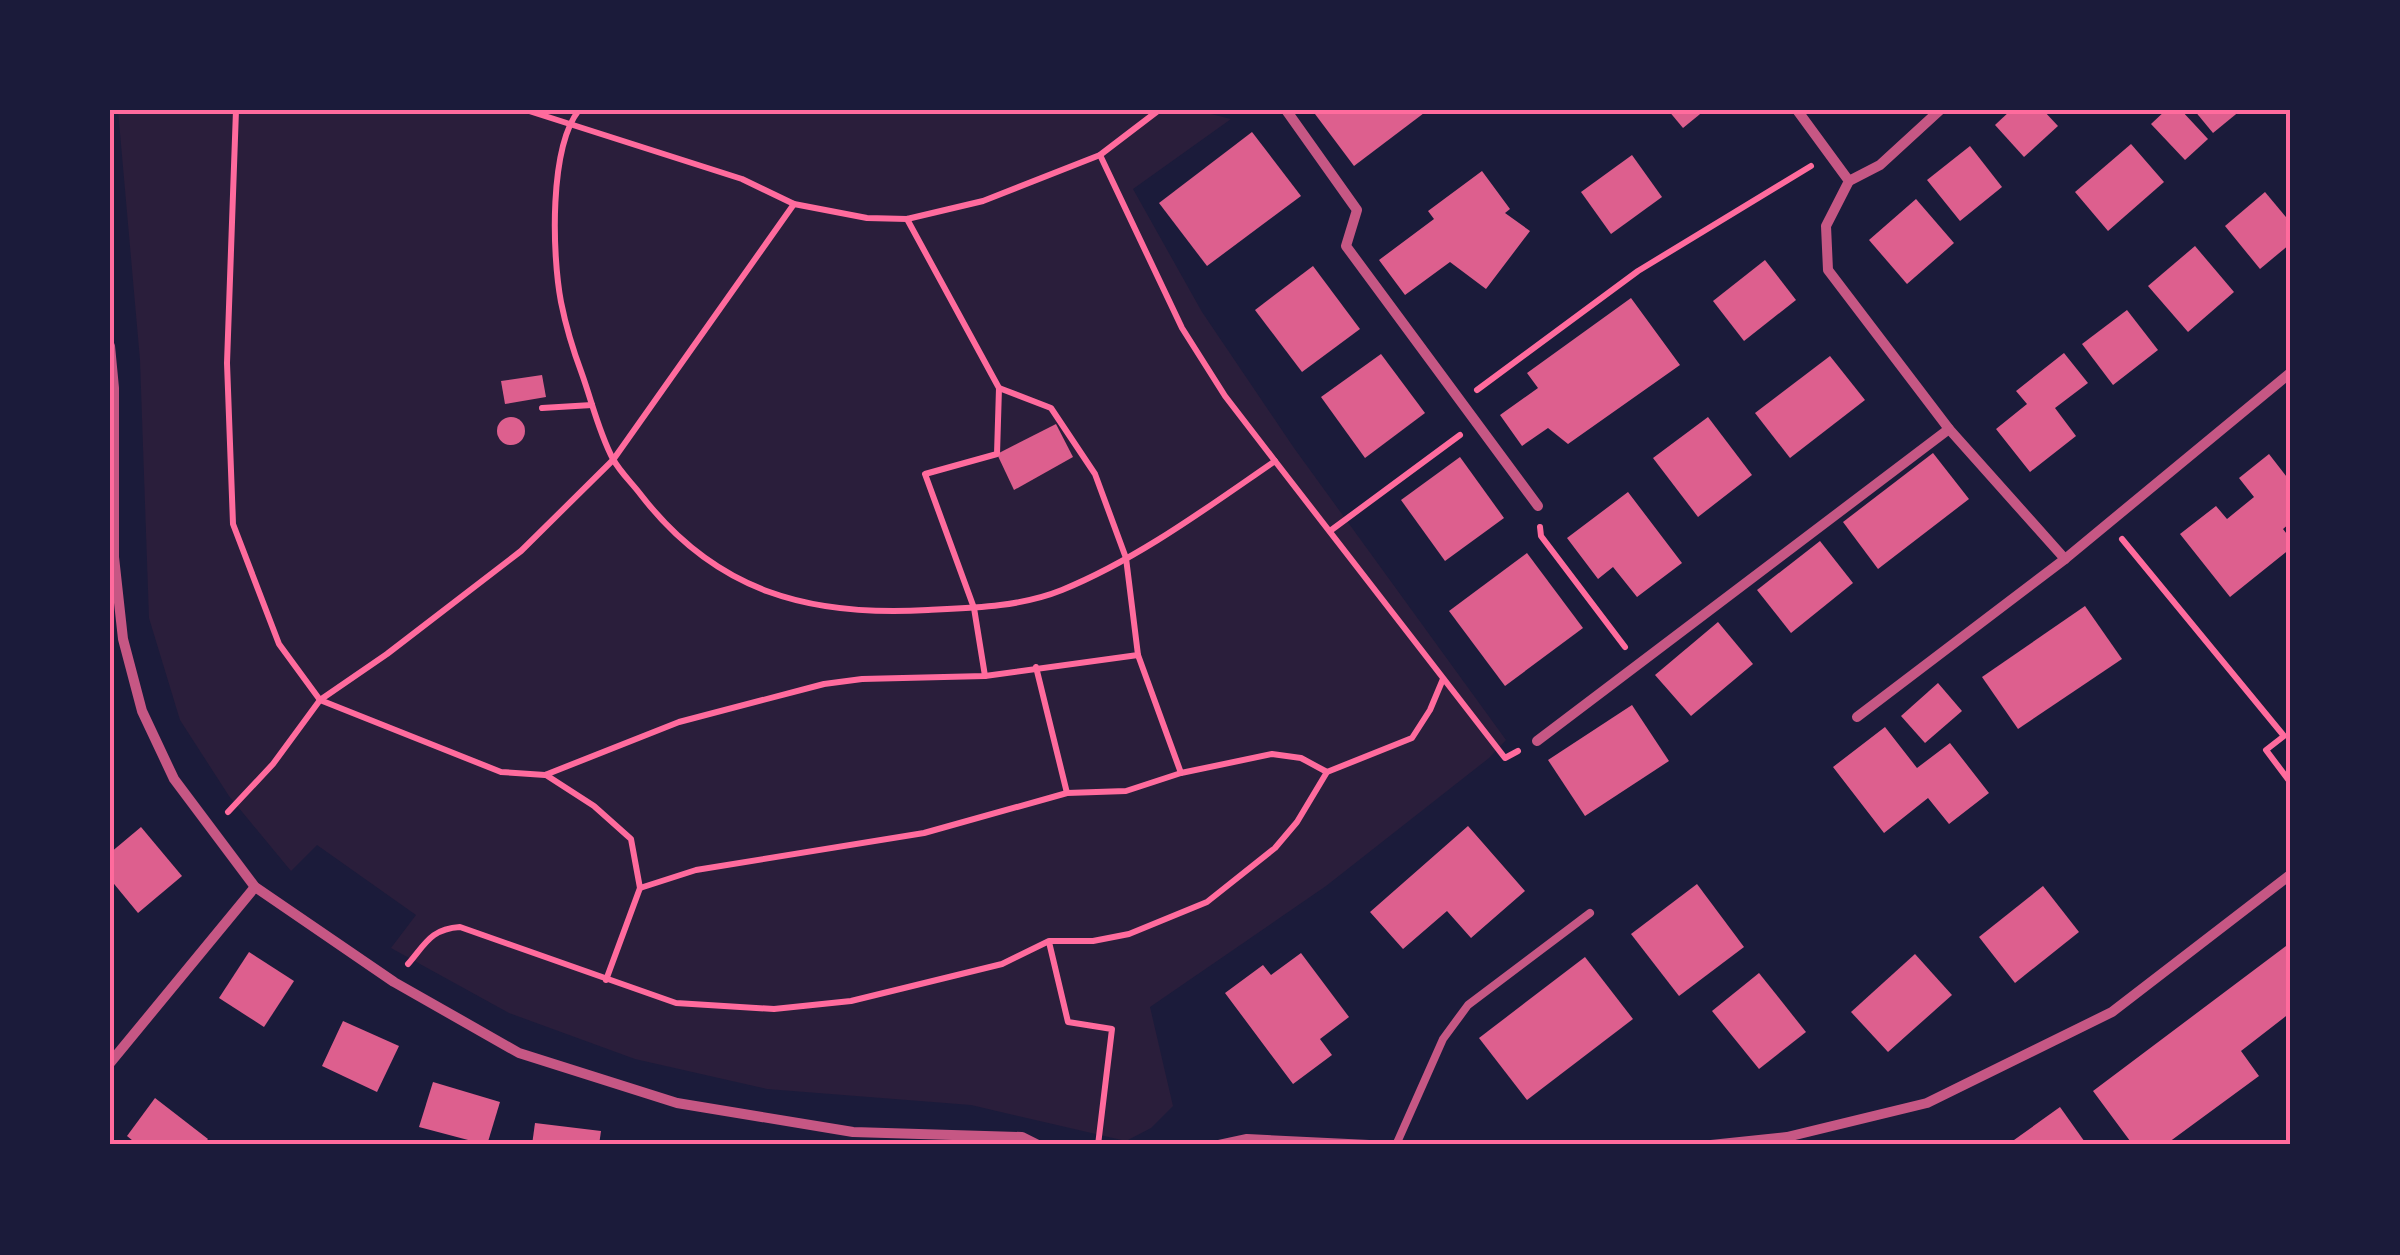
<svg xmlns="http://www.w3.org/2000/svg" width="2400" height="1255" viewBox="0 0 2400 1255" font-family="'Noto Serif',serif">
  <rect width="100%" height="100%" fill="#1b1b3a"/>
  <polygon fill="#2a1e3b" points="118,110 1195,110 1231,119 1133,189 1202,312 1294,448 1506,740 1489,758 1326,886 1150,1007 1173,1106 1151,1128 1126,1141 971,1105 767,1089 635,1059 509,1013 391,948 416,915 317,845 291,871 229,796 180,720 149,618 140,360"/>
  <g fill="#dd5f8e">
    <polygon points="1312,110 1428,110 1354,166"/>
    <polygon points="1668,110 1705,110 1683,128"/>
    <polygon points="2011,110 2043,110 2058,126 2024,157 1995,125"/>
    <polygon points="2166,110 2181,110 2208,139 2185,160 2151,124"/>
    <polygon points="2194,110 2241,110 2213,133"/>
    <polygon points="1252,132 1301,196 1207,266 1159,203"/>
    <polygon points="2131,144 2164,182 2108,231 2075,192"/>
    <polygon points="1970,146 2002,187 1960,221 1927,180"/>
    <polygon points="1632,155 1662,197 1611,234 1581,192"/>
    <polygon points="1482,171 1510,209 1505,213 1530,231 1486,289 1450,262 1405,295 1379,260 1434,219 1428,211"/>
    <polygon points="2265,192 2290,222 2290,244 2260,269 2225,226"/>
    <polygon points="1916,199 1954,243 1907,284 1869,240"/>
    <polygon points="2195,246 2234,292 2188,332 2148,286"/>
    <polygon points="1765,260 1796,300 1744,341 1713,301"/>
    <polygon points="1313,266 1360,329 1302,372 1255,310"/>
    <polygon points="1631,298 1680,365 1568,444 1548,428 1522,446 1500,415 1538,388 1527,373"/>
    <polygon points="2127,310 2158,350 2113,385 2082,344"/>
    <polygon points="2064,353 2088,383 2055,408 2076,436 2030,472 1996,429 2027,404 2016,391"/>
    <polygon points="1381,354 1425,413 1365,458 1321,397"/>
    <polygon points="1830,356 1865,400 1790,458 1755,413"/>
    <polygon points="542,375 546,397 505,404 501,381"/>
    <polygon points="1708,417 1752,475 1698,517 1653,458"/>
    <circle cx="511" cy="431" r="14"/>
    <polygon points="1056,424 1073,457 1014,490 997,454"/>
    <polygon points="1933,453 1969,499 1878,569 1843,522"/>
    <polygon points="2269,454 2290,481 2290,523 2283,529 2290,538 2290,549 2230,597 2180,534 2216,506 2227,519 2254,497 2239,478"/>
    <polygon points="1460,457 1504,518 1445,561 1401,500"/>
    <polygon points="1628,492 1682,563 1637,597 1613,567 1598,579 1567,538"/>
    <polygon points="1820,541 1853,583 1791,633 1757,590"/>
    <polygon points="1527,553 1583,628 1505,686 1449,611"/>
    <polygon points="2085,606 2122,659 2018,729 1982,677"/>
    <polygon points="1718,622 1753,664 1691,716 1655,675"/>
    <polygon points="1938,683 1962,711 1925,743 1901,716"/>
    <polygon points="1632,705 1669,761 1585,816 1548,760"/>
    <polygon points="1885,727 1917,768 1950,743 1989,793 1949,824 1928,798 1884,833 1833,767"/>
    <polygon points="1468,826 1525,891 1471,938 1447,911 1403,949 1370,912"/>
    <polygon points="141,827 182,876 138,913 110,879 110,853"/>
    <polygon points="1697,884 1744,947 1679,996 1631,934"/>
    <polygon points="2043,886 2079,932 2015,983 1979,937"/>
    <polygon points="2290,943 2290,1013 2241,1051 2259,1076 2165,1145 2133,1145 2093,1091"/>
    <polygon points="249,952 294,981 264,1027 219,998"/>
    <polygon points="1301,953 1349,1017 1320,1039 1332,1055 1293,1084 1225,993 1263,965 1271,975"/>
    <polygon points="1915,954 1952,995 1888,1052 1851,1012"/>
    <polygon points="1585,957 1633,1019 1527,1100 1479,1038"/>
    <polygon points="1759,973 1806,1032 1759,1069 1712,1011"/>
    <polygon points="343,1021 399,1046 377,1092 322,1066"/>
    <polygon points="433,1082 500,1102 487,1145 419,1127"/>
    <polygon points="155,1098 208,1139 203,1145 138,1145 127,1136"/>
    <polygon points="2060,1107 2087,1145 2007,1145"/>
    <polygon points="535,1123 601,1131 599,1145 532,1145"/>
  </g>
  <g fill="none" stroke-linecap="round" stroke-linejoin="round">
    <g stroke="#ff6b9d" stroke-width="6">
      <polyline points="236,110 227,363 233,524 279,644 320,700 501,772 545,775 679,722 824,684 862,679 985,676 1138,655 1126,558 1095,474 1051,408 999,388 907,219"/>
      <polyline points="526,110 742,179 794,204 867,218 907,219 983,201 1100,155 1159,110"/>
      <path d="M579,110C549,148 552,254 561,302C566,327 573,350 582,374C592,402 599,433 613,459C620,472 632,483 641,495C716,592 809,617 928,610C972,608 1020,607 1062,590C1138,559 1208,507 1275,461L1505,758L1518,751"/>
      <polyline points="1100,155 1182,328 1225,396 1275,461"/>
      <polyline points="1477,390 1638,271 1811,166"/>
      <polyline points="542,408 592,405"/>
      <polyline points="1540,527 1541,536 1625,647"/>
      <polyline points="1330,531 1460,435"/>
      <polyline points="2122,539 2284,736 2266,750 2290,782"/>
      <polyline points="1138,655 1181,773"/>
      <polyline points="985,676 974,608 925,474 997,454 999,388"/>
      <polyline points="1327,772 1412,738 1430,710 1443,679"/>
      <polyline points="546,775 594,806 631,839 640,888 696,870 924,833 1067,793"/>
      <polyline points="228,812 273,764 320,700 387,654 521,551 613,460 794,204"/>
      <polyline points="1049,942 1068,1022 1112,1029 1098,1145"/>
      <path d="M408,964C426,943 431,929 460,927L676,1003L774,1009L851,1001L1002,964L1049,941H1093L1129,934L1207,902L1275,848L1297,822L1327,772L1301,758L1272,754L1181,773L1126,791L1067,793L1036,667"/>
      <polyline points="606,980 640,888"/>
    </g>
    <polyline stroke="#c65784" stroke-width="8" points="1396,1145 1443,1039 1468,1005 1590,913"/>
    <g stroke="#c65784" stroke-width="10">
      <polyline points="1286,110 1357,210 1346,246 1538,506"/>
      <polyline points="1797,110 1849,181 1826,226 1828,270 1949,429 2065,559"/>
      <polyline points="1849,181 1880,165 1940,110"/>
      <polyline points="110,346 114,388 114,557 123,639 142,711 174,779 255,887 394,982 519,1053 677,1103 853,1132 1022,1137 1038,1145"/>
      <polyline points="1857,717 2065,559 2290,373"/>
      <polyline points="1537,741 1949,429"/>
      <polyline points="110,1063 255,887"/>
      <polyline points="1219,1145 1247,1139 1369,1145"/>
      <polyline points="1711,1145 1787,1137 1927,1103 2112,1012 2290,875"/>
    </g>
  </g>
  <rect width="2400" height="1255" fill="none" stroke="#1b1b3a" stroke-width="225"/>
  <rect x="112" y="112" width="2176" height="1030" fill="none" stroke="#ff6b9d" stroke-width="4"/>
</svg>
